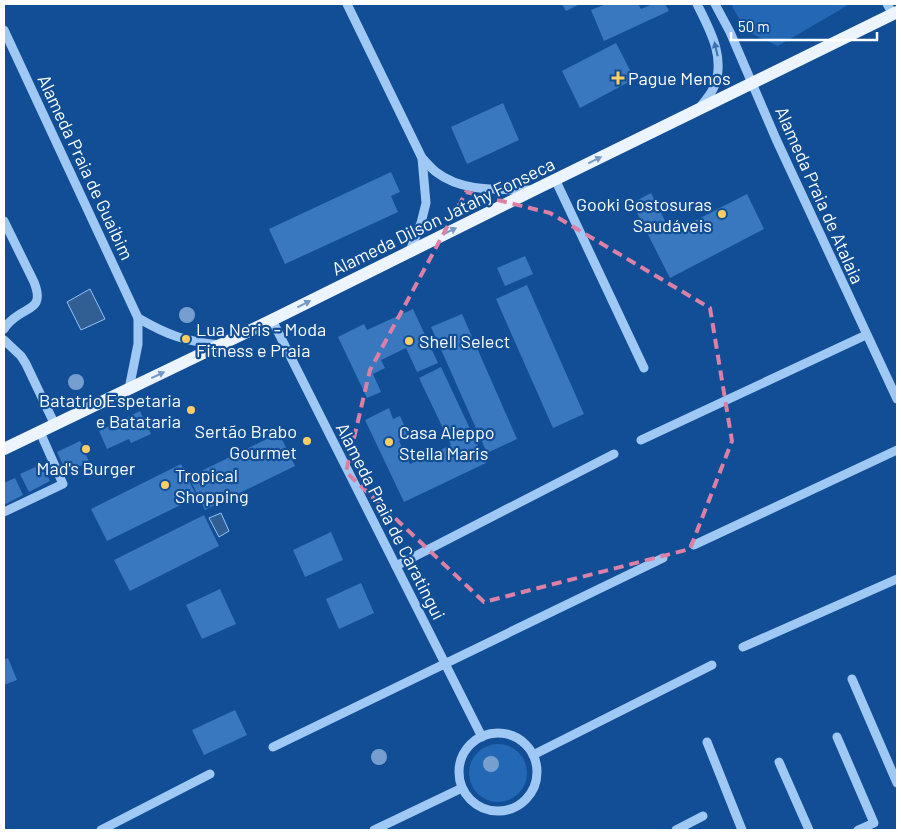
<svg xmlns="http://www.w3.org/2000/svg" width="901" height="834" viewBox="0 0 901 834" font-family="Barlow,sans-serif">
  <rect width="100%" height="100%" fill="#114e96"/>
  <g fill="#2368b5">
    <polygon points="731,4 850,4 778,46 746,31"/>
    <circle cx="498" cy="773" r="29"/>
  </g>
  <g fill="#315e93" stroke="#92c3f7">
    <polygon points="90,289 105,319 81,330 67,302"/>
    <polygon points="221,513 229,531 219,537 209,518"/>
  </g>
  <g fill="#3977be">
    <polygon points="562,4 580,4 566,11"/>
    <polygon points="606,4 638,4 641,9 653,4 665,4 669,11 604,41 591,10"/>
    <polygon points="616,43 632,74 627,83 580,108 562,71"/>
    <polygon points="503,103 519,140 467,164 451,127"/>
    <polygon points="391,172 400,192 391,196 398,212 285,264 269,229"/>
    <polygon points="651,193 671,233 747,194 764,229 670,278 632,203"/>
    <polygon points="525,256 533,274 505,286 497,268"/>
    <polygon points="527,285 584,414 553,428 496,299"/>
    <polygon points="413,309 438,363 417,372 406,348 381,360 385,368 373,374 381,392 367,398 338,337 364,324 367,330"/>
    <polygon points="462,314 517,439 487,453 431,327"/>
    <polygon points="441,367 486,463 404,502 365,420 389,408 393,419 400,416 409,436 399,441 410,464 451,445 419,378"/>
    <polygon points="140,411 151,434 131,443 129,439 107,449 99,431"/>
    <polygon points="279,433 295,466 205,510 189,477"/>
    <polygon points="80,441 89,462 66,472 57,452"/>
    <polygon points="42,464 50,481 29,492 20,474"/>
    <polygon points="181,464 197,497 107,541 91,509"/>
    <polygon points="15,478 23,495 4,505 4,483"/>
    <polygon points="204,515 219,546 130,591 114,560"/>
    <polygon points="331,532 343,560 305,577 293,550"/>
    <polygon points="361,583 374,613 339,629 326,599"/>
    <polygon points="220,589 236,624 202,639 186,605"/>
    <polygon points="8,658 17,680 4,685 4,660"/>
    <polygon points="235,710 247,735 204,755 192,730"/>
  </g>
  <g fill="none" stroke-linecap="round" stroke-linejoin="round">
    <g stroke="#a0c8f4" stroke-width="9">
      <polyline points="347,4 422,158 426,203 421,223 410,251"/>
      <path d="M697,4C710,30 726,58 714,87C711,94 705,101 700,107"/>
      <polyline points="715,4 730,32 776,139 897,399"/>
      <polyline points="887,4 893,14"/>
      <polyline points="4,30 138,318 138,344 129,389"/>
      <path d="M422,158C427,163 431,168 436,172C463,193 501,189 532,190"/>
      <polyline points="555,179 644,368"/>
      <path d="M4,221L34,282C45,310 27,306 12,320C9,322 6,326 4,329"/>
      <path d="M138,318C169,336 185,341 220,345"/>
      <polyline points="272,320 482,737"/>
      <polyline points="4,340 21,356 26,364 55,425"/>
      <polyline points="641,440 866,335"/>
      <polyline points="4,512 63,484 40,432"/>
      <polyline points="694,545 897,450"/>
      <polyline points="396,566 614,454"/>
      <polyline points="743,647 897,579"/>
      <polyline points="852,679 897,783"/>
      <circle cx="498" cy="772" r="39"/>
      <polyline points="837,737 874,823 858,830"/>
      <polyline points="707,742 742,830"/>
      <polyline points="273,747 663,558"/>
      <polyline points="533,755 712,665"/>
      <polyline points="779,762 809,830"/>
      <polyline points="101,830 210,774"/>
      <polyline points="374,830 462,788"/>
      <polyline points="676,830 703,816"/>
    </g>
    <polyline stroke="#ecf4ff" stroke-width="12" points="4,449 272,320 534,190 897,12"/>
  </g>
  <g fill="#769fcf">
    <circle cx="187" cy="315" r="8"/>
    <circle cx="76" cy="382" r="8"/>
    <circle cx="379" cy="757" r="8"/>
    <circle cx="491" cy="764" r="8"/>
  </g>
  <defs><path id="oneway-solid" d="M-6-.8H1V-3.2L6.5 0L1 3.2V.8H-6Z" transform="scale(1.25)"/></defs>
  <use fill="#3c73b2" href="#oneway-solid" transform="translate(716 49) rotate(-103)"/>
  <g fill="#7499c5">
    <use href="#oneway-solid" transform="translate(595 160) rotate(-26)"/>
    <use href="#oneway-solid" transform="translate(450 231) rotate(-26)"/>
    <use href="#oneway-solid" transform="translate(304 304) rotate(-27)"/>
    <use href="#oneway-solid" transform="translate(158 375) rotate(-25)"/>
  </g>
  <path fill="none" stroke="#dd80a5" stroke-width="4" stroke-dasharray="10 6" stroke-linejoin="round" d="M466,192L550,213L710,308L732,441L690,549L484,602L346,472L370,370Z"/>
  <g fill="#ffce62" stroke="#114e96" stroke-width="2">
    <path d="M615.5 70.5h5v5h5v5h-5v5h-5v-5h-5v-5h5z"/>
    <circle cx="722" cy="214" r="5"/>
    <circle cx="186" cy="339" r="5"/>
    <circle cx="409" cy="341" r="5"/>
    <circle cx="191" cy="410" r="5"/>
    <circle cx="307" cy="441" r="5"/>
    <circle cx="389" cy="442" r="5"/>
    <circle cx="86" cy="449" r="5"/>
    <circle cx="165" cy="485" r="5"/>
  </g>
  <g text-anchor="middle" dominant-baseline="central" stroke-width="4.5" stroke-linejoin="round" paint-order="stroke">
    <g font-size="18" fill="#fff" stroke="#114e96" text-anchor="start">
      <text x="628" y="78">Pague Menos</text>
      <text x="712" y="204" text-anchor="end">Gooki Gostosuras<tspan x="712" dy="21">Saudáveis</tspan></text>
      <text x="196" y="329">Lua Neris - Moda<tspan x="196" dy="21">Fitness e Praia</tspan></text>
      <text x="419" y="341">Shell Select</text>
      <text x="181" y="400" text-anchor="end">Batatrio Espetaria<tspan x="181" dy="21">e Batataria</tspan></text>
      <text x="297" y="431" text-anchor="end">Sertão Brabo<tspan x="297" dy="21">Gourmet</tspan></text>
      <text x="399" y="432">Casa Aleppo<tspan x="399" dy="21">Stella Maris</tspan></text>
      <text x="86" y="468" text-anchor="middle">Mad's Burger</text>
      <text x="175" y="475">Tropical<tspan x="175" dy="21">Shopping</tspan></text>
    </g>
    <g font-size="18" fill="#fff" stroke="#114e96">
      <text transform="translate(86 167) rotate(65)">Alameda Praia de Guaibim</text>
      <text transform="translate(820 195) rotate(66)">Alameda Praia de Atalaia</text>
      <text transform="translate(443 216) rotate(-26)">Alameda Dilson Jatahy Fonseca</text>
      <text transform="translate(391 521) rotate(63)">Alameda Praia de Caratingui</text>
    </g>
  </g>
  <rect width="901" height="834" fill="none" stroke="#ffffff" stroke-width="10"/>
  <path d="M731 32v8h146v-8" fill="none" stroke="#ffffff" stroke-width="2.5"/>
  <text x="738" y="32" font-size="15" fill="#ffffff" stroke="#114e96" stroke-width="4" paint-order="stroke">50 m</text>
</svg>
